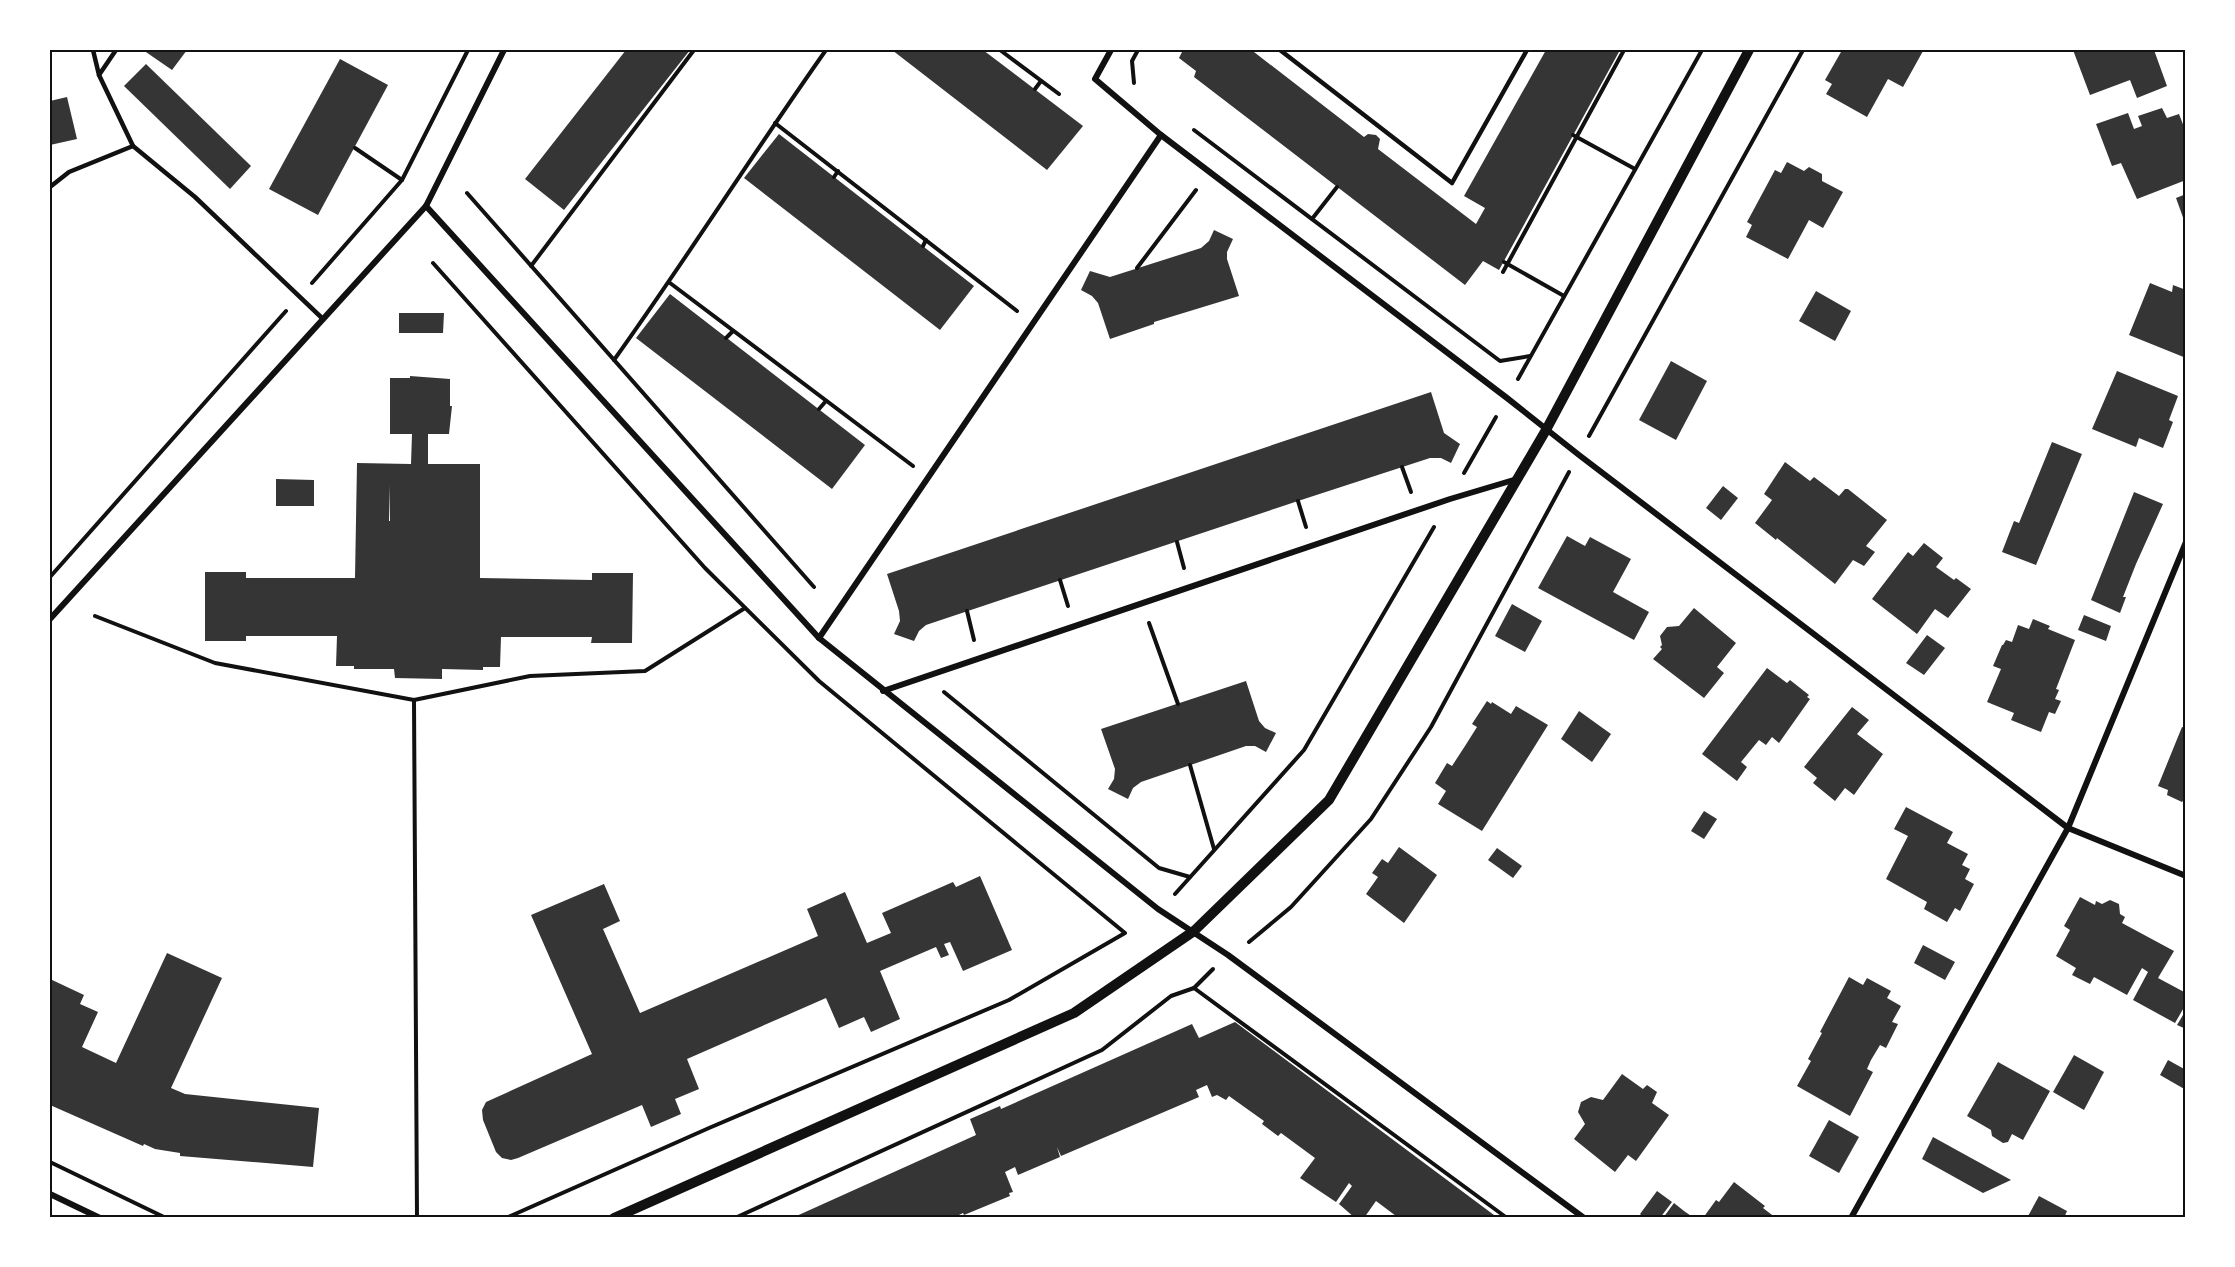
<svg xmlns="http://www.w3.org/2000/svg" width="2235" height="1267" viewBox="0 0 2235 1267" font-family="'DejaVu Sans',sans-serif">
  <rect width="100%" height="100%" fill="#fff"/>
  <g fill="#353535" fill-rule="evenodd">
    <polygon points="143,50 187,50 172,70"/>
    <polygon points="626,50 690,50 564,210 525,179"/>
    <polygon points="892,50 983,50 1083,126 1047,170"/>
    <polygon points="1183,50 1255,50 1254,52 1364,137 1368,134 1376,135 1380,139 1378,149 1476,224 1485,208 1464,196 1546,50 1620,50 1499,270 1483,261 1465,285 1194,77 1196,71 1179,58"/>
    <polygon points="1840,50 1921,50 1923,51 1903,87 1888,79 1867,117 1826,94 1832,84 1825,80 1841,52"/>
    <polygon points="2073,50 2154,50 2167,86 2137,98 2130,80 2090,95"/>
    <polygon points="340,59 388,85 318,215 269,189"/>
    <polygon points="146,64 251,166 230,189 124,86"/>
    <polygon points="67,97 77,139 50,145 50,101"/>
    <polygon points="2162,108 2167,118 2179,114 2186,132 2186,180 2137,199 2121,163 2112,166 2096,124 2128,113 2134,129 2142,126 2138,116"/>
    <polygon points="779,134 974,286 940,330 744,178"/>
    <polygon points="1787,162 1804,171 1809,167 1822,174 1822,181 1843,192 1823,228 1809,220 1788,259 1746,237 1752,225 1747,222 1775,170 1781,173"/>
    <polygon points="2186,194 2186,223 2185,223 2176,198"/>
    <polygon points="1214,230 1233,239 1227,252 1227,259 1239,296 1154,322 1154,324 1110,339 1098,303 1092,296 1081,290 1090,271 1110,277 1201,248 1209,241"/>
    <polygon points="2150,283 2172,292 2173,285 2186,290 2186,358 2129,335"/>
    <polygon points="1816,291 1851,311 1835,341 1799,321"/>
    <polygon points="670,294 865,445 832,489 636,338"/>
    <polygon points="399,313 444,313 443,333 399,333"/>
    <polygon points="1671,361 1707,381 1676,440 1639,420"/>
    <polygon points="2117,371 2178,396 2169,420 2173,422 2163,448 2139,438 2136,447 2092,429"/>
    <path d="M410,376L450,379V406H452L449,434H428V464H480V578L592,580V573H633L632,643H591L592,637H501L500,667H483V670L442,669V679L395,678L394,669H354V666H336L337,636H246V641H205V572H246V578H355L357,463L411,464L412,434H390V378H410ZM389,485L390,521H389Z"/>
    <polygon points="1431,392 1444,433 1460,444 1451,463 1441,458 1430,458 1298,501 926,625 919,631 914,641 894,634 900,621 899,611 887,574"/>
    <polygon points="2052,442 2082,454 2036,565 2002,552 2014,521 2019,523"/>
    <polygon points="1785,462 1810,481 1814,477 1839,496 1845,489 1848,489 1887,520 1866,546 1875,552 1864,566 1853,560 1835,584 1777,538 1776,540 1755,523 1772,500 1764,494"/>
    <polygon points="276,479 314,480 314,506 276,506"/>
    <polygon points="1723,486 1738,498 1721,520 1706,508"/>
    <polygon points="2134,492 2163,504 2136,564 2123,597 2126,597 2120,613 2091,600"/>
    <polygon points="1567,536 1585,546 1590,537 1631,559 1613,592 1649,612 1634,640 1538,588"/>
    <polygon points="1924,543 1943,558 1936,567 1954,580 1956,578 1971,589 1948,618 1935,609 1917,634 1872,599 1908,552 1913,556"/>
    <polygon points="1512,604 1542,621 1525,652 1495,636"/>
    <polygon points="1694,608 1736,643 1717,667 1724,673 1704,698 1653,659 1662,649 1660,647 1662,645 1660,636 1667,627 1679,626"/>
    <polygon points="2084,615 2111,626 2106,641 2078,630"/>
    <polygon points="2033,619 2050,626 2048,629 2075,640 2056,689 2059,690 2055,699 2061,701 2055,714 2049,712 2041,732 2011,720 2014,713 1987,702 2001,669 1993,666 2002,645 2003,645 2006,640 2012,642 2018,625 2029,629"/>
    <polygon points="1927,635 1945,648 1924,675 1906,663"/>
    <polygon points="1767,668 1787,683 1790,680 1809,695 1807,697 1810,699 1779,743 1772,737 1766,745 1759,740 1741,762 1747,767 1737,781 1702,754"/>
    <polygon points="1246,681 1259,721 1265,728 1276,733 1266,752 1255,746 1246,746 1141,782 1133,788 1128,799 1108,789 1114,779 1115,769 1101,729"/>
    <polygon points="1487,701 1491,704 1492,702 1511,714 1516,706 1548,725 1482,831 1438,804 1446,791 1435,783 1447,763 1452,766 1465,746 1477,727 1472,724"/>
    <polygon points="1852,707 1869,720 1857,734 1883,754 1854,795 1845,788 1835,801 1813,783 1817,778 1804,767"/>
    <polygon points="1579,711 1611,734 1592,762 1561,739"/>
    <polygon points="2182,727 2186,728 2186,797 2182,802 2167,795 2168,790 2158,786"/>
    <polygon points="1906,807 1953,832 1947,843 1968,854 1962,865 1970,869 1965,879 1974,884 1960,911 1955,908 1947,922 1924,909 1927,902 1886,879 1908,836 1894,829"/>
    <polygon points="1704,811 1717,819 1704,839 1691,831"/>
    <polygon points="1399,847 1437,875 1404,923 1366,894 1378,877 1372,873 1382,859 1388,863"/>
    <polygon points="1497,848 1522,866 1513,878 1488,860"/>
    <polygon points="980,876 1012,950 963,971 950,942 944,944 949,955 941,958 936,947 880,971 900,1019 871,1032 864,1017 839,1028 826,998 687,1059 699,1089 675,1099 681,1114 651,1127 642,1105 518,1158 511,1160 502,1158 496,1152 483,1120 482,1110 486,1102 592,1054 531,915 604,884 620,921 603,929 640,1013 818,936 807,909 845,892 867,943 891,933 882,913 953,882 956,887"/>
    <polygon points="2080,897 2095,905 2096,901 2102,904 2110,900 2119,904 2120,914 2125,917 2122,923 2174,951 2158,978 2186,993 2186,1004 2175,1023 2133,1000 2148,972 2142,968 2127,995 2094,977 2090,984 2072,975 2076,968 2056,956 2070,930 2064,926"/>
    <polygon points="1923,945 1955,962 1945,980 1914,963"/>
    <polygon points="167,953 222,978 171,1088 185,1094 319,1108 313,1167 180,1156 180,1153 155,1149 144,1144 143,1146 50,1105 50,979 84,995 80,1004 98,1012 82,1047 116,1063"/>
    <polygon points="1849,977 1863,985 1867,978 1891,991 1887,998 1901,1006 1892,1022 1898,1024 1886,1048 1880,1045 1871,1060 1867,1069 1873,1072 1850,1116 1797,1086 1811,1061 1808,1059 1822,1033 1820,1032"/>
    <polygon points="2186,1010 2186,1029 2177,1025"/>
    <polygon points="1235,1022 1498,1218 1395,1218 1396,1216 1376,1201 1364,1218 1355,1218 1339,1204 1352,1186 1349,1183 1336,1202 1300,1178 1315,1158 1281,1133 1278,1136 1262,1124 1264,1121 1229,1096 1226,1100 1217,1095 1212,1097 1207,1085 1196,1090 1199,1097 1157,1115 1061,1156 1057,1147 1060,1157 1018,1175 1015,1167 1005,1172 1013,1192 1009,1193 1010,1196 964,1215 963,1213 953,1218 792,1218 976,1135 970,1119 1000,1106 1001,1109 1192,1024 1199,1038"/>
    <polygon points="2074,1055 2104,1072 2084,1110 2053,1092"/>
    <polygon points="2168,1060 2186,1070 2186,1090 2160,1075"/>
    <polygon points="1998,1062 2050,1091 2023,1140 2012,1134 2008,1142 2003,1143 1992,1136 1991,1130 1967,1116"/>
    <polygon points="1622,1074 1643,1089 1647,1085 1657,1092 1652,1103 1669,1115 1636,1161 1628,1155 1615,1172 1574,1139 1585,1124 1578,1112 1581,1102 1591,1097 1603,1100"/>
    <polygon points="1829,1120 1859,1137 1839,1173 1809,1156"/>
    <polygon points="1933,1137 2011,1180 1983,1193 1922,1159"/>
    <polygon points="1734,1182 1765,1206 1763,1208 1776,1218 1703,1218 1716,1200 1719,1202"/>
    <polygon points="1657,1191 1672,1202 1660,1218 1644,1218 1640,1214"/>
    <polygon points="2039,1196 2067,1211 2064,1218 2027,1218"/>
    <polygon points="1674,1203 1684,1211 1694,1218 1663,1218"/>
  </g>
  <g fill="none" stroke-linecap="round" stroke-linejoin="round">
    <g stroke="#111" stroke-width="4">
      <polyline points="1000,50 1059,94"/>
      <polyline points="1134,83 1132,61 1138,50"/>
      <polyline points="1035,89 1041,81"/>
      <polyline points="775,123 1017,311"/>
      <polyline points="1194,130 1500,361 1530,356"/>
      <polyline points="1573,135 1635,169"/>
      <polyline points="355,148 402,180"/>
      <polyline points="834,177 838,171"/>
      <polyline points="467,193 814,587"/>
      <polyline points="1312,219 1337,187"/>
      <polyline points="923,246 926,240"/>
      <polyline points="1504,262 1564,296"/>
      <polyline points="433,263 705,568 819,681 1125,933 1009,1000 709,1128 506,1218"/>
      <polyline points="531,266 694,50"/>
      <polyline points="1137,268 1196,190"/>
      <polyline points="1503,272 1624,50"/>
      <polyline points="312,283 402,180 468,50"/>
      <polyline points="670,283 913,466"/>
      <polyline points="726,338 733,331"/>
      <path d="M614,360C687,258 754,152 826,50"/>
      <polyline points="1518,379 1702,50"/>
      <polyline points="819,409 826,401"/>
      <polyline points="1589,436 1803,50"/>
      <polyline points="1402,467 1411,492"/>
      <polyline points="1464,473 1496,417"/>
      <polyline points="1298,501 1306,527"/>
      <polyline points="1177,542 1184,568"/>
      <polyline points="50,577 286,311"/>
      <polyline points="1060,580 1068,606"/>
      <polyline points="967,611 974,640"/>
      <polyline points="95,616 215,663 414,700 530,676 645,671 745,608"/>
      <polyline points="1149,623 1178,704"/>
      <polyline points="944,692 1159,868 1190,877"/>
      <polyline points="414,700 417,1218"/>
      <polyline points="1190,765 1214,849"/>
      <polyline points="1175,894 1304,750 1434,527"/>
      <polyline points="1249,942 1291,907 1371,819 1431,727 1569,472"/>
      <polyline points="1194,988 1213,969"/>
      <polyline points="50,1162 166,1218"/>
      <polyline points="735,1218 1102,1050 1171,996 1194,988 1507,1218"/>
    </g>
    <g stroke="#111" stroke-width="4.5">
      <polyline points="93,50 99,75 133,146 195,197 323,319"/>
      <polyline points="1280,50 1452,183 1527,50"/>
      <polyline points="99,75 116,50"/>
      <polyline points="50,187 69,172 133,146"/>
    </g>
    <g stroke="#111" stroke-width="6">
      <polyline points="1111,50 1095,79 1161,135 1507,398 1579,455 2068,828 2186,876"/>
      <polyline points="426,206 819,638 1158,909 1228,955 1584,1218"/>
      <polyline points="50,619 426,206 504,50"/>
      <polyline points="819,638 1161,135"/>
      <polyline points="883,691 1450,499 1517,479"/>
      <polyline points="50,1194 100,1218"/>
      <polyline points="1851,1218 2068,828 2186,542"/>
    </g>
    <polyline stroke="#111" stroke-width="10" points="614,1218 1074,1013 1194,931 1329,800 1546,430 1749,50"/>
  </g>
  <rect width="2235" height="1267" fill="none" stroke="#ffffff" stroke-width="102"/>
  <rect x="51" y="51" width="2133" height="1165" fill="none" stroke="#111" stroke-width="2"/>
</svg>
